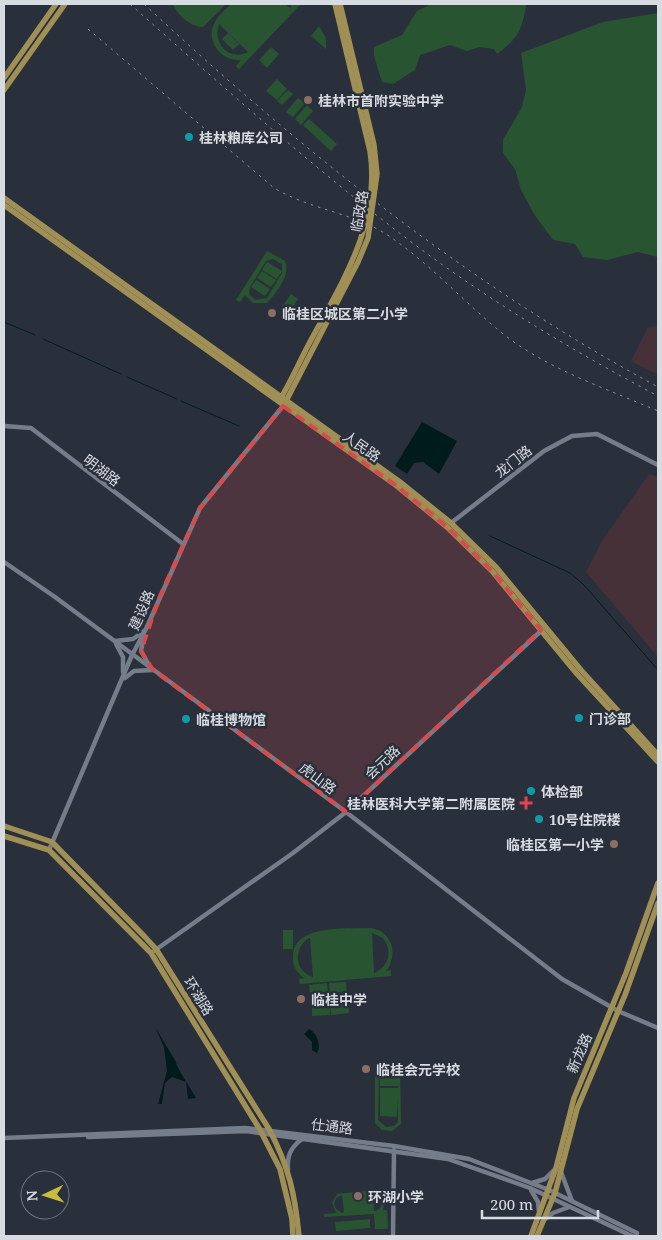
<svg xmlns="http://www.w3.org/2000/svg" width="662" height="1240" viewBox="0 0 662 1240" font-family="'Noto Serif','Noto Sans SC',serif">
  <rect width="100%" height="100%" fill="#2a303b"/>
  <g fill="#453137">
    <polygon points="658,326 658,375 631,361 648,327"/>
    <polygon points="649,474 658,477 658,657 586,572 602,541"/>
  </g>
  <g fill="#295432" fill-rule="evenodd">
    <path d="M173,4H226L203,27C191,27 177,15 173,4Z"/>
    <path d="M231,4H285L290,8L292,4H301L239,69L236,66L241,60C222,62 204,41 215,22C218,15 226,9 231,4ZM219,24L248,52C229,62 212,43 219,24Z"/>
    <path d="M431,4H526V6C521,32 518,38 497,54L494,49L480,47L467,51L450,45L420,55L415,70L393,84L382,82L374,56V47L402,35L417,11Z"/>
    <polygon points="658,13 658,257 638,252 607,260 583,257 575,244 553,240 534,214 521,190 515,169 503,153 503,140 522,107 526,90 521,53 603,22"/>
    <polygon points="319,26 326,38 326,49 311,36"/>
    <polygon points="228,33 239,44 233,50 222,39"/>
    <polygon points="271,47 279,54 267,68 259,60"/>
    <polygon points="277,79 287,89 277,100 266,91"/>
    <polygon points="288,90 293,94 282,105 277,101"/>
    <polygon points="298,98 305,103 293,117 286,112"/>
    <polygon points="307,105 313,111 301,125 295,119"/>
    <polygon points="309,119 337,144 331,151 303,125"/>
    <path d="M267,251L285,261C291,275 276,293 267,303H253L245,295L240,302L236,300ZM273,259L282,264V273L267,298L255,300L249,294L250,287L266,261Z"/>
    <polygon points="267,262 282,271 277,279 262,270"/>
    <polygon points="262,271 276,280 271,287 257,278"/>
    <polygon points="256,280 270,289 265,296 251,287"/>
    <polygon points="291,294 298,299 289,313 281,308"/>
    <path d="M370,928C392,930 399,955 386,971L391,970V976L300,984L299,979L304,978C296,972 292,965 293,955C295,924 348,929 370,928ZM372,933L383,938C393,951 389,967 374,973ZM309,938H310L313,977C294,971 293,948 309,938Z"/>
    <rect x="283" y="930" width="10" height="19"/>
    <polygon points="346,982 347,991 330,993 329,983"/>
    <polygon points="327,983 328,993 310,995 309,985"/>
    <polygon points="347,992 348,1002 331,1004 330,994"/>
    <polygon points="328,994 329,1004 311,1006 310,996"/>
    <polygon points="348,1003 349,1013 331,1015 330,1005"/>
    <polygon points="329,1005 330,1015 312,1016 312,1007"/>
    <path d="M375,1063H380V1067L393,1063L400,1069L401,1124L392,1131L382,1130L375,1123ZM392,1066L397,1071L398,1078H380V1086H398V1088H380V1116L397,1117L398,1097V1122L394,1126L386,1127L378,1120L379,1074L383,1068Z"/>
    <path d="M375,1190L383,1194L385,1200L383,1210H387L388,1229H375L374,1214L324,1217V1214L336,1213L332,1203L337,1194ZM373,1194L379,1195L381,1207L376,1211H374ZM342,1195L344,1212L342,1213L336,1209L334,1204L336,1198Z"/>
    <polygon points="370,1219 370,1228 336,1231 335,1222"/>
  </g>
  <g fill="#001b1c">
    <polygon points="422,422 457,441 439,474 423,462 414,463 407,474 395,466"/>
    <path d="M155,1027L176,1062C176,1067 192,1090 196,1098L188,1099L186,1082L172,1077L165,1083L162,1104H158L167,1071L164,1047Z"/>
    <path d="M309,1029C317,1033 322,1046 317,1053L312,1050V1042L304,1034Z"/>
  </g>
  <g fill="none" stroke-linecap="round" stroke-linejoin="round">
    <g stroke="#001b1c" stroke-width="1">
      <polyline points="4,322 35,335"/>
      <polyline points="43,339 121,374"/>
      <polyline points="127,377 177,399"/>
      <polyline points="181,401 239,426"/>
      <polyline points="490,536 570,573 584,585 658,670"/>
    </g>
    <g stroke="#767d8a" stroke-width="4.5">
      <polyline points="4,426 31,428 183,544"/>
      <polyline points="451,523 544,451 572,436 597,434 658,465"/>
      <polyline points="4,562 55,597 346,812 562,979 618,1011 658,1028"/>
      <polyline points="143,640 141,651 149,665"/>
      <polyline points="115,641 133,639 144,631"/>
      <polyline points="116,644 123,657 123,672"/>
      <polyline points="125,678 134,671 152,670"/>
      <polyline points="49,850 132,655 146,629 200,508 283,406"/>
      <polyline points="154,951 293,853 346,812 542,630"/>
      <polyline points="88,1137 246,1131 448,1159 530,1188 632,1236"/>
      <polyline points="4,1138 245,1128 394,1146 469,1159 549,1190 637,1233 636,1236"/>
      <path d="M288,1170C287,1156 290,1148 302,1139"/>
      <polyline points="561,1172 572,1201"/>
      <polyline points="532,1183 545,1179 553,1171"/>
      <polyline points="531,1190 538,1202 539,1212"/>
      <polyline points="544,1220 553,1213 569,1207"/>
      <polyline points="393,1236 394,1150"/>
    </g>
    <g stroke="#a09055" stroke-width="5.5">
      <polyline points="4,78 56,4"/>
      <polyline points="4,90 65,4"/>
      <polyline points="4,198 400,482 451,523 496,567 581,670 658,755"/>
      <polyline points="4,205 397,486 447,527 492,571 577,674 658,762"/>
      <path d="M279,401C291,382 300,360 311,340C343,281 381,222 370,151L335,4"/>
      <polyline points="284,405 358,262 368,238 377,174 374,145 340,4"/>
      <path d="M4,826L52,842L145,937L156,949L269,1129C289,1167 295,1194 299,1236"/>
      <polyline points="4,836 49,850 151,953 259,1128 280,1169 292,1219 293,1236"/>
      <polyline points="531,1236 556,1168 574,1098 626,973 658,883"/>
      <polyline points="537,1236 555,1193 577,1109 625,995 658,903"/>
    </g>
    <g stroke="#8b8f98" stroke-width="1" stroke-dasharray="2.5 5" stroke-linecap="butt">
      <path d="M130,4C220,84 310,165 406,238C485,298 571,350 658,396"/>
      <path d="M144,4C302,151 468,284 658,387"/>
      <path d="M88,29L274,188C311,210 355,213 389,236C429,263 464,302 502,333C547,369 605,388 658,411"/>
    </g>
  </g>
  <path fill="#d64c4d" fill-opacity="0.2" stroke="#d64c4d" stroke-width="4" stroke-dasharray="10 6" stroke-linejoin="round" d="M283,406L397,486L447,527L492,571L541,630L346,812L153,670L141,651L159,598L200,508Z"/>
  <g fill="#8d6e63" stroke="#2a303b" stroke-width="2">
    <circle cx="308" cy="100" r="5"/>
    <circle cx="272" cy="313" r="5"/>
    <circle cx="614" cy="844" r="5"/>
    <circle cx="301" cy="999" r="5"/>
    <circle cx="366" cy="1069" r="5"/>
    <circle cx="358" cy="1196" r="5"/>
  </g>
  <g fill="#0f9aa8" stroke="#2a303b" stroke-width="2">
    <circle cx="189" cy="137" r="5"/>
    <circle cx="579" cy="718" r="5"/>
    <circle cx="186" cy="719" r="5"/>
    <circle cx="531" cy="791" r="5"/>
    <circle cx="539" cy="819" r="5"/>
  </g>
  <path fill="#e0444e" stroke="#2a303b" stroke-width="2" d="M523.5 795.5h5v5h5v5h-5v5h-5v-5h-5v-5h5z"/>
  <g text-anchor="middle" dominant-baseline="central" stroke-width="5" stroke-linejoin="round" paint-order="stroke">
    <g font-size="14" font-weight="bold" fill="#d7dbe2" stroke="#2a303b" text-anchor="start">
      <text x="318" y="100">桂林市首附实验中学</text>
      <text x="199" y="137">桂林粮库公司</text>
      <text x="282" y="313">临桂区城区第二小学</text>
      <text x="589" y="718">门诊部</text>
      <text x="196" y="719">临桂博物馆</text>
      <text x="541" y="791">体检部</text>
      <text x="515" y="803" text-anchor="end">桂林医科大学第二附属医院</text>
      <text x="549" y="819">10号住院楼</text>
      <text x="604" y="844" text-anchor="end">临桂区第一小学</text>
      <text x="311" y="999">临桂中学</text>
      <text x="376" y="1069">临桂会元学校</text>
      <text x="368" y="1196">环湖小学</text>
    </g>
    <g font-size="14" fill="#d7dbe2" stroke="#2a303b">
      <text transform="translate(359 211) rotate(-80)">临政路</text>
      <text transform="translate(362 446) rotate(35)">人民路</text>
      <text transform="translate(513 461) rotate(-38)">龙门路</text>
      <text transform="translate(102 470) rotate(37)">明湖路</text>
      <text transform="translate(141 610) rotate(-66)">建设路</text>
      <text transform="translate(382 762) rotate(-43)">会元路</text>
      <text transform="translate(318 778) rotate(37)">虎山路</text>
      <text transform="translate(199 996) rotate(58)">环湖路</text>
      <text transform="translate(579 1053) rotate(-67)">新龙路</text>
      <text transform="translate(332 1126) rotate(7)">仕通路</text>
    </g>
  </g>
  <rect width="662" height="1240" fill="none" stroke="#d7dbe2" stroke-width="10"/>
  <g transform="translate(45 1195) rotate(266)"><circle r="24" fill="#2a303b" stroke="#6f747e"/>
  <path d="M0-4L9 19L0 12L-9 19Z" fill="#c4bd3e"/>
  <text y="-8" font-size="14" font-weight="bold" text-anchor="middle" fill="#d7dbe2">N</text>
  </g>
  <path d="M482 1210v8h116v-8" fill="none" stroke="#d7dbe2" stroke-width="2.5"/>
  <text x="490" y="1210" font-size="15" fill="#d7dbe2" stroke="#2a303b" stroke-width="4" paint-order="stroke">200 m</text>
</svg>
